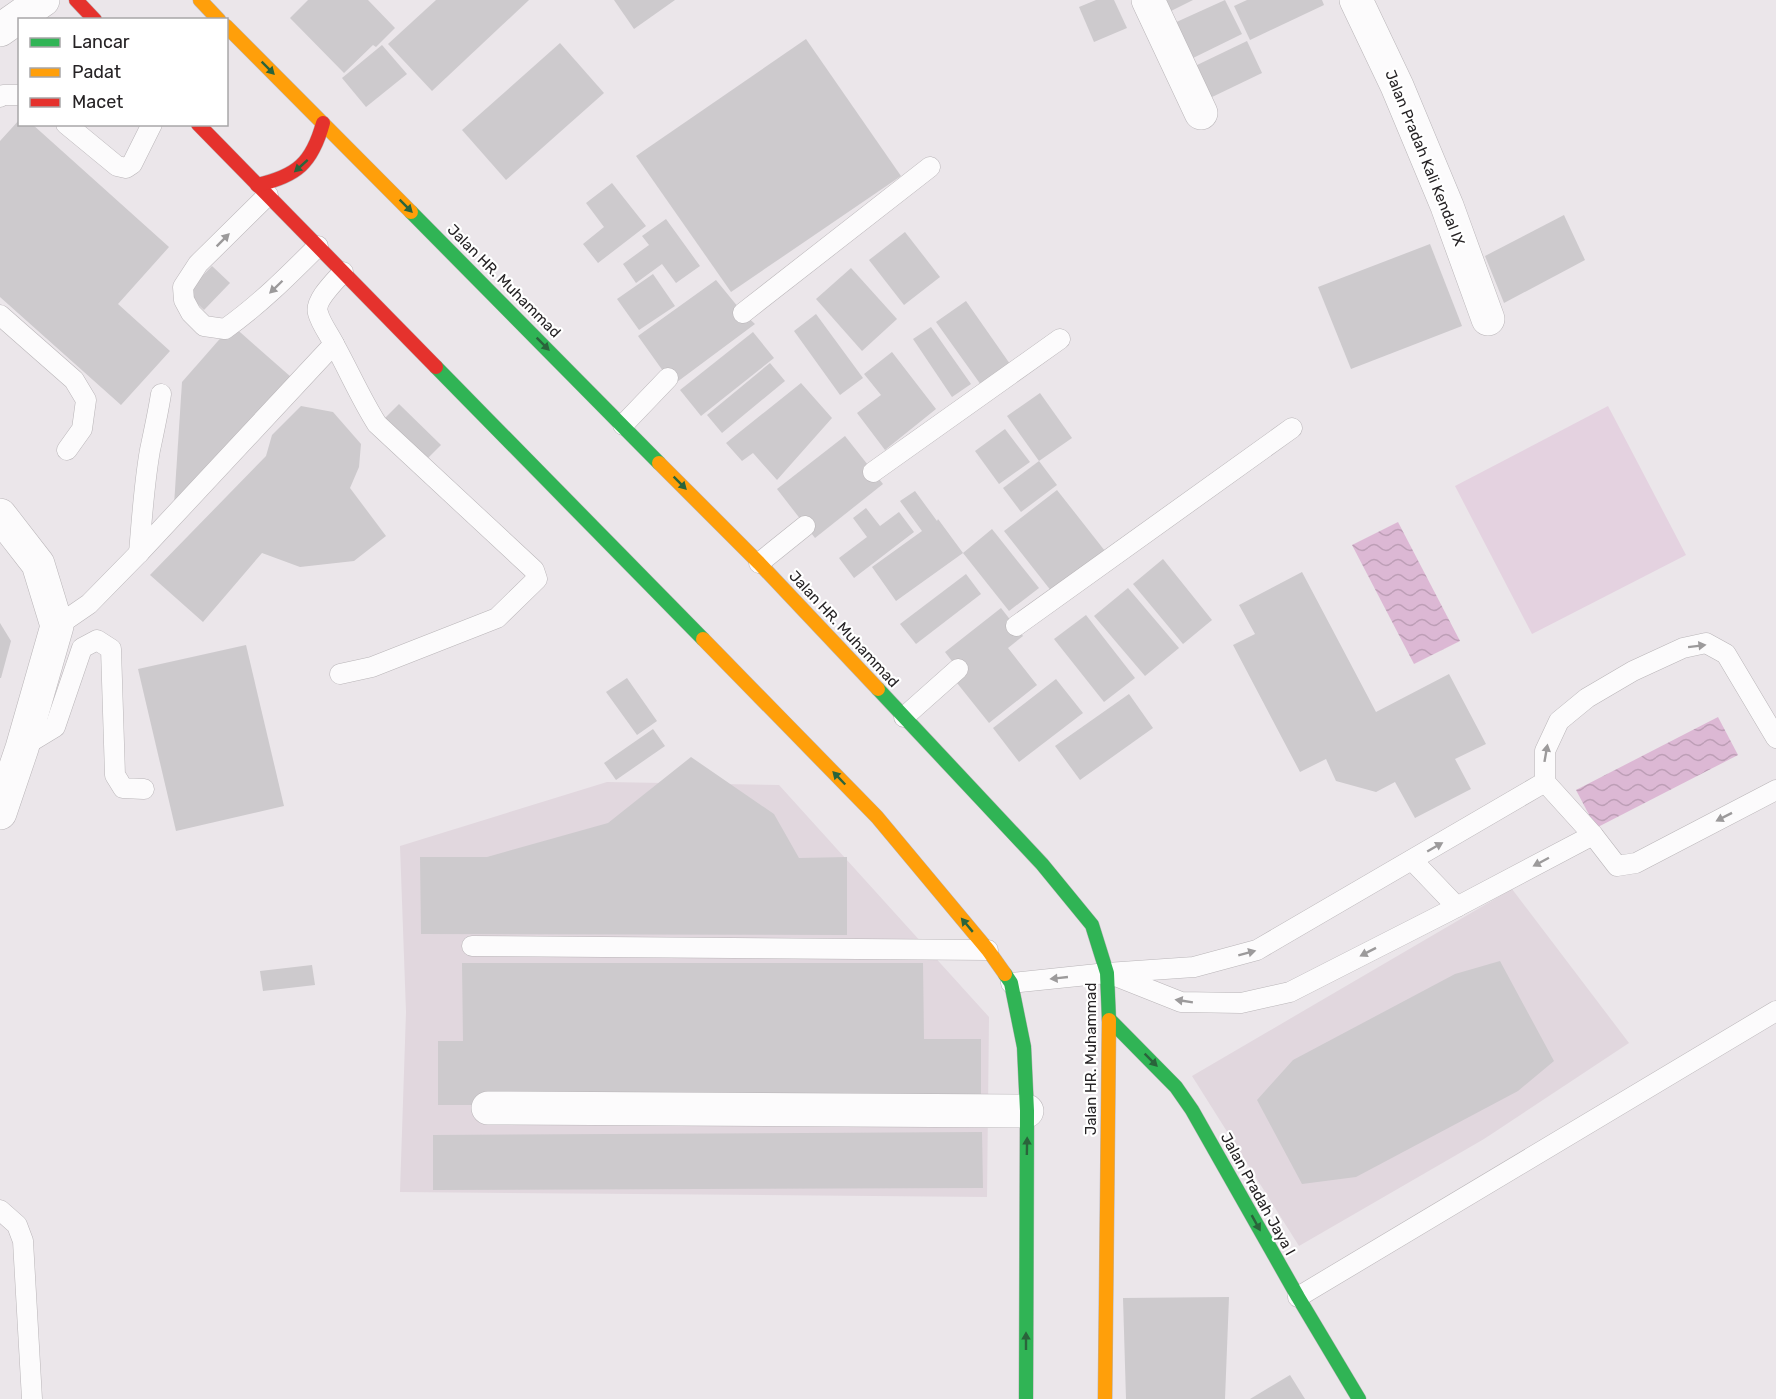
<svg xmlns="http://www.w3.org/2000/svg" width="1776" height="1399" viewBox="0 0 1776 1399" font-family="Rubik,sans-serif">
  <defs>
    <pattern id="water-waves" width="16" height="10" patternUnits="userSpaceOnUse" patternTransform="scale(1.5)"><rect width="16" height="10" fill="#dcb8d4"/><path d="M0 5q4-4 8 0t8 0" fill="none" stroke="#bd9eb6"/></pattern>
  </defs>
  <rect width="100%" height="100%" fill="#ebe6ea"/>
  <g fill="#e1d7de">
    <polygon points="607,782 779,785 989,1017 987,1197 400,1192 406,1012 400,846"/>
    <polygon points="1512,889 1629,1043 1484,1139 1299,1246 1192,1076"/>
  </g>
  <polygon fill="#e4d2e0" points="1608,406 1686,555 1532,634 1455,486"/>
  <g fill="url(#water-waves)">
    <polygon points="1398,522 1460,641 1414,664 1352,545"/>
    <polygon points="1718,717 1738,755 1596,828 1576,790"/>
  </g>
  <g fill="#cdcacd">
    <polygon points="308,0 368,0 395,28 376,47 373,45 344,73 290,18"/>
    <polygon points="436,0 529,0 432,91 388,44"/>
    <polygon points="614,0 675,0 634,29"/>
    <polygon points="1096,0 1114,0 1127,28 1094,42 1079,7"/>
    <polygon points="1158,0 1193,0 1165,14"/>
    <polygon points="1225,0 1242,34 1189,60 1172,24"/>
    <polygon points="1247,0 1322,0 1324,5 1250,40 1234,6"/>
    <polygon points="806,39 901,176 731,292 636,156"/>
    <polygon points="1247,41 1262,73 1210,98 1195,66"/>
    <polygon points="560,43 604,93 506,180 462,130"/>
    <polygon points="382,45 407,74 366,107 342,78"/>
    <polygon points="20,119 20,124 32,124 169,247 118,304 170,351 121,405 0,297 0,141"/>
    <polygon points="612,183 646,226 598,263 583,244 604,227 586,203"/>
    <polygon points="1564,215 1585,260 1504,303 1485,256"/>
    <polygon points="666,219 700,266 676,283 662,264 636,283 623,264 649,245 642,236"/>
    <polygon points="905,232 940,277 904,305 869,260"/>
    <polygon points="1430,244 1462,326 1351,369 1318,287"/>
    <polygon points="212,266 230,283 204,310 186,293"/>
    <polygon points="851,268 897,319 862,351 816,299"/>
    <polygon points="653,274 675,306 639,330 617,299"/>
    <polygon points="716,280 743,313 755,324 673,385 638,336"/>
    <polygon points="966,301 1010,364 981,385 936,322"/>
    <polygon points="816,314 863,378 840,395 794,331"/>
    <polygon points="232,325 291,377 174,505 182,382"/>
    <polygon points="931,327 971,384 952,397 913,339"/>
    <polygon points="753,332 774,358 701,416 680,390"/>
    <polygon points="892,352 936,409 885,450 857,413 881,395 864,374"/>
    <polygon points="770,363 785,381 722,433 707,415"/>
    <polygon points="801,383 832,418 777,480 753,453 742,461 726,443"/>
    <polygon points="1040,393 1072,438 1039,461 1007,416"/>
    <polygon points="399,404 441,445 424,462 382,421"/>
    <polygon points="301,406 333,412 361,444 359,467 350,488 386,536 354,561 300,567 262,553 203,622 150,575 266,456 272,435"/>
    <polygon points="1005,429 1030,462 999,484 975,451"/>
    <polygon points="845,436 883,484 815,538 777,489"/>
    <polygon points="1039,461 1057,485 1021,512 1003,488"/>
    <polygon points="1057,490 1105,551 1052,592 1004,531"/>
    <polygon points="915,491 937,521 938,519 963,553 896,601 872,567 922,531 900,501"/>
    <polygon points="866,508 880,526 899,512 914,532 854,578 839,558 867,537 853,518"/>
    <polygon points="992,529 1039,588 1009,611 963,553"/>
    <polygon points="1163,559 1212,620 1183,644 1133,584"/>
    <polygon points="1302,572 1376,712 1449,674 1486,744 1455,759 1471,789 1415,818 1395,782 1376,792 1336,781 1326,759 1300,772 1233,645 1255,634 1239,605"/>
    <polygon points="966,574 981,594 916,644 900,624"/>
    <polygon points="1128,588 1179,648 1145,676 1094,616"/>
    <polygon points="1001,608 1023,636 1008,648 1037,685 989,723 957,683 964,677 945,652"/>
    <polygon points="1086,615 1135,678 1104,702 1054,639"/>
    <polygon points="0,623 11,641 1,678 0,678"/>
    <polygon points="246,645 284,806 176,831 138,669"/>
    <polygon points="627,678 657,721 637,735 606,692"/>
    <polygon points="1056,679 1083,713 1019,762 993,728"/>
    <polygon points="1129,694 1153,728 1080,780 1055,746"/>
    <polygon points="653,729 665,746 616,780 604,763"/>
    <polygon points="691,757 774,814 799,858 847,857 847,935 421,934 420,857 487,857 608,823"/>
    <polygon points="1500,961 1554,1061 1518,1091 1356,1177 1302,1184 1257,1100 1293,1060 1455,974"/>
    <polygon points="462,963 923,963 924,1039 981,1039 981,1105 438,1105 438,1041 463,1041"/>
    <polygon points="312,965 315,985 263,991 260,971"/>
    <polygon points="982,1132 983,1188 433,1190 433,1135"/>
    <polygon points="1229,1297 1225,1399 1126,1399 1123,1298"/>
    <polygon points="1290,1375 1305,1399 1250,1399"/>
  </g>
  <g fill="none" stroke-linecap="round" stroke-linejoin="round">
    <defs>
      <g id="lane">
        <polyline points="0,97 3,95 20,95"/>
        <polyline points="66,124 117,166 126,168 132,164 152,124"/>
        <path d="M268,195L198,264L183,287L184,300L191,313L204,326L225,329C259,305 288,276 318,246"/>
        <polyline points="743,313 930,167"/>
        <polyline points="0,315 74,380 86,400 82,429 67,450"/>
        <path d="M334,344C349,371 361,399 377,424L534,570L537,579L497,618L372,667L340,674"/>
        <polyline points="623,425 668,378"/>
        <polyline points="873,472 1060,339"/>
        <path d="M139,553C142,518 144,484 150,450C154,431 158,413 161,394"/>
        <polyline points="759,563 805,526"/>
        <path d="M57,626L89,604L139,553L334,344C329,334 321,324 318,313C314,301 335,281 343,272"/>
        <polyline points="1016,626 1292,428"/>
        <polyline points="904,717 958,669"/>
        <polyline points="1776,738 1726,654 1706,643 1683,648 1633,671 1587,698 1559,721 1545,751 1545,782 1593,835 1617,866 1636,863 1776,790"/>
        <polyline points="22,747 55,727 82,648 97,640 111,649 115,775 123,788 144,789"/>
        <polyline points="1412,860 1457,907"/>
        <polyline points="472,946 988,950"/>
        <polyline points="1113,975 1181,1002 1241,1003 1290,992 1449,911 1593,835"/>
        <polyline points="1011,983 1107,973 1194,967 1257,950 1545,782"/>
        <polyline points="0,1210 17,1225 23,1241 32,1399"/>
        <polyline points="1298,1297 1776,1011"/>
      </g>
      <g id="street">
        <polyline points="1148,0 1201,113"/>
        <polyline points="1356,0 1397,86 1447,206 1488,319"/>
        <polyline points="0,30 43,0"/>
        <polyline points="0,515 38,564 57,626 22,748 0,813"/>
        <polyline points="488,1108 1027,1111"/>
      </g>
      <g id="fast">
        <polyline points="411,212 659,463"/>
        <polyline points="436,367 703,639"/>
        <polyline points="878,689 1042,864 1092,925 1107,973 1109,1020"/>
        <polyline points="1005,974 1011,983 1024,1047 1027,1111 1026,1399"/>
        <polyline points="1109,1019 1176,1087 1192,1110 1298,1297 1359,1399"/>
      </g>
      <g id="slow">
        <polyline points="200,0 219,20"/>
        <polyline points="226,26 411,212"/>
        <polyline points="659,463 759,563 878,689"/>
        <polyline points="703,639 877,817 988,950 1005,974"/>
        <polyline points="1105,1399 1109,1020"/>
      </g>
      <g id="jam">
        <polyline points="76,0 95,20"/>
        <polyline points="198,124 436,367"/>
        <path d="M257,185C297,176 312,163 323,123"/>
      </g>
    </defs>
    <use href="#lane" stroke="#b9b5b8" stroke-width="21"/>
    <use href="#street" stroke="#b9b5b8" stroke-width="34"/>
    <use href="#fast" stroke="#b9b5b8" stroke-width="15"/>
    <use href="#slow" stroke="#b9b5b8" stroke-width="15"/>
    <use href="#jam" stroke="#b9b5b8" stroke-width="15"/>
    <use href="#lane" stroke="#fcfbfc" stroke-width="20"/>
    <use href="#street" stroke="#fcfbfc" stroke-width="33"/>
    <use href="#fast" stroke="#30b455" stroke-width="14"/>
    <use href="#slow" stroke="#ff9f0a" stroke-width="14"/>
    <use href="#jam" stroke="#e5322d" stroke-width="14"/>
  </g>
  <defs><path id="oneway-solid" d="M-6-.8H1V-3.2L6.5 0L1 3.2V.8H-6Z" transform="scale(1.5)"/></defs>
  <g fill="#2a643b">
    <use href="#oneway-solid" transform="translate(268 68) rotate(45)"/>
    <use href="#oneway-solid" transform="translate(301 166) rotate(138)"/>
    <use href="#oneway-solid" transform="translate(406 206) rotate(45)"/>
    <use href="#oneway-solid" transform="translate(543 344) rotate(45)"/>
    <use href="#oneway-solid" transform="translate(680 483) rotate(45)"/>
    <use href="#oneway-solid" transform="translate(839 778) rotate(-134)"/>
    <use href="#oneway-solid" transform="translate(967 925) rotate(-130)"/>
    <use href="#oneway-solid" transform="translate(1151 1060) rotate(45)"/>
    <use href="#oneway-solid" transform="translate(1027 1146) rotate(-89)"/>
    <use href="#oneway-solid" transform="translate(1256 1223) rotate(61)"/>
    <use href="#oneway-solid" transform="translate(1026 1341) rotate(-90)"/>
  </g>
  <g fill="#9c9a9b">
    <use href="#oneway-solid" transform="translate(223 240) rotate(-45)"/>
    <use href="#oneway-solid" transform="translate(276 287) rotate(136)"/>
    <use href="#oneway-solid" transform="translate(1697 646) rotate(-7)"/>
    <use href="#oneway-solid" transform="translate(1546 753) rotate(-80)"/>
    <use href="#oneway-solid" transform="translate(1724 817) rotate(153)"/>
    <use href="#oneway-solid" transform="translate(1435 847) rotate(-30)"/>
    <use href="#oneway-solid" transform="translate(1541 862) rotate(152)"/>
    <use href="#oneway-solid" transform="translate(1368 952) rotate(153)"/>
    <use href="#oneway-solid" transform="translate(1247 953) rotate(-15)"/>
    <use href="#oneway-solid" transform="translate(1059 978) rotate(174)"/>
    <use href="#oneway-solid" transform="translate(1184 1001) rotate(-171)"/>
  </g>
  <g text-anchor="middle" dominant-baseline="central" stroke-width="4.5" stroke-linejoin="round" paint-order="stroke">
    <g font-size="15" fill="#262325" stroke="#fff">
      <text transform="translate(1425 158) rotate(68)">Jalan Pradah Kali Kendal IX</text>
      <text transform="translate(504 281) rotate(45)">Jalan HR. Muhammad</text>
      <text transform="translate(844 629) rotate(47)">Jalan HR. Muhammad</text>
      <text transform="translate(1091 1059) rotate(-90)">Jalan HR. Muhammad</text>
      <text transform="translate(1258 1194) rotate(61)">Jalan Pradah Jaya I</text>
    </g>
  </g>
  <rect x="18" y="18" width="210" height="108" fill="#ffffff" stroke="#a8a7a8" stroke-width="1.5"/>
  <rect x="30" y="38" width="30" height="9" fill="#30b455" stroke="#a8a7a8" stroke-width="1.5"/>
  <text x="72" y="48" font-size="18" fill="#262325">Lancar</text>
  <rect x="30" y="68" width="30" height="9" fill="#ff9f0a" stroke="#a8a7a8" stroke-width="1.5"/>
  <text x="72" y="78" font-size="18" fill="#262325">Padat</text>
  <rect x="30" y="98" width="30" height="9" fill="#e5322d" stroke="#a8a7a8" stroke-width="1.5"/>
  <text x="72" y="108" font-size="18" fill="#262325">Macet</text>
</svg>
